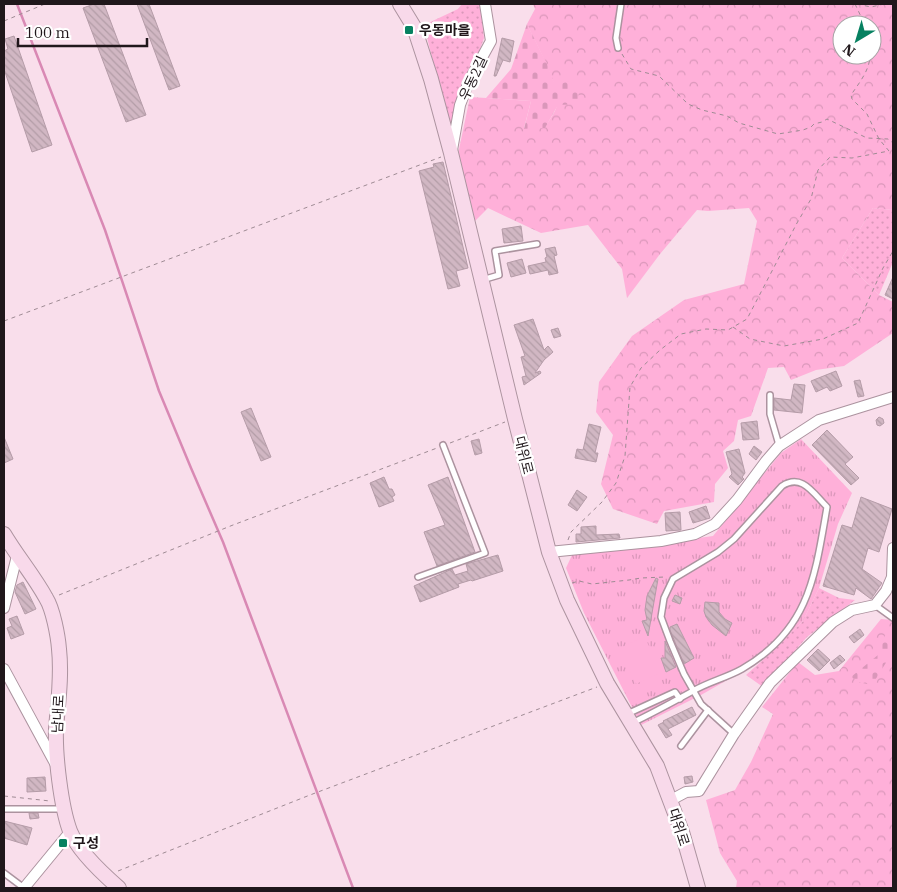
<svg xmlns="http://www.w3.org/2000/svg" width="897" height="892" viewBox="0 0 897 892" font-family="'IBM Plex Serif','Noto Sans KR',serif">
  <defs>
    <pattern id="grass-dots" width="8" height="8" patternUnits="userSpaceOnUse" patternTransform="scale(1.25)"><rect width="8" height="8" fill="#ffb0d9"/><path d="M2 2h.1M6 6h.1" fill="none" stroke="#da97ba" stroke-width="1.8" stroke-linecap="round"/></pattern>
    <pattern id="forest-crowns" width="20" height="18" patternUnits="userSpaceOnUse" patternTransform="scale(1.25)"><rect width="20" height="18" fill="#ffb0d9"/><path d="M2 6a3 3 0 1 1 6 0M12 15a3 3 0 1 1 6 0" fill="none" stroke="#da97ba"/></pattern>
    <pattern id="cemetery-stones" width="16" height="16" patternUnits="userSpaceOnUse" patternTransform="scale(1.25)"><rect width="16" height="16" fill="#ffb0d9"/><path d="M2 7V4a2 2 0 0 1 4 0v3zM10 15v-3a2 2 0 0 1 4 0v3z" fill="#da97ba"/></pattern>
    <pattern id="park-tufts" width="24" height="20" patternUnits="userSpaceOnUse" patternTransform="scale(1.25)"><rect width="24" height="20" fill="#ffb0d9"/><path d="M3 7l-1-3M5 7V3M7 7l1-3M15 17l-1-3M17 17v-4M19 17l1-3" fill="none" stroke="#da97ba"/></pattern>
    <pattern id="building-back-hatch" width="6" height="6" patternUnits="userSpaceOnUse" patternTransform="scale(1.25)"><rect width="6" height="6" fill="#d1b7c3"/><path d="M-1 5l2 2M0 0l6 6M5-1l2 2" fill="none" stroke="#b39da7"/></pattern>
  </defs>
  <rect width="100%" height="100%" fill="#f9deeb"/>
  <g fill="url(#grass-dots)">
    <polygon points="462,4 480,4 484,38 450,131 424,25 458,9"/>
    <polygon points="873,208 893,210 893,262 879,295 842,258"/>
    <polygon points="819,588 839,598 855,600 807,637 763,687 746,675 764,659 803,621"/>
  </g>
  <g fill="url(#forest-crowns)" fill-rule="evenodd">
    <path d="M533,4H893V210L873,208L842,258L879,295L893,302V333L844,366L816,370L791,380L784,367L768,368L751,416L738,420L734,441L723,451L728,468L715,484L714,502L664,511L657,524L613,509L601,484L613,435L596,412L599,382L632,336L684,300L744,284L757,221L749,208L708,211L697,210L660,254L627,298L622,269L588,225L541,233L488,208L475,221L458,154L470,97L531,101L524,128H545C548,121 557,111 557,104C559,83 536,44 527,24L535,9ZM842,25H872V55H842Z"/>
    <polygon points="881,619 893,620 893,888 736,888 737,881 720,853 706,800 735,790 751,762 773,714 762,707 798,662 815,675 839,671"/>
  </g>
  <g fill="url(#cemetery-stones)">
    <polygon points="527,24 547,64 555,85 576,79 580,104 558,105 545,128 524,129 531,101 486,98 511,69"/>
    <polygon points="885,635 893,639 892,653 872,685 858,682 851,677 878,655"/>
  </g>
  <polygon fill="url(#park-tufts)" points="801,439 852,493 838,524 819,588 803,621 764,659 701,695 641,725 584,613 566,568 572,555 713,536 781,453"/>
  <polygon fill="#ffb0d9" points="644,636 662,672 636,684 619,649"/>
  <g fill="none" stroke-linecap="round" stroke-linejoin="round">
    <polyline stroke="#d989b4" stroke-width="2.5" points="17,4 105,230 159,391 191,468 223,542 353,888"/>
  </g>
  <g fill="url(#building-back-hatch)" stroke="#b59ca8">
    <polygon points="94,4 104,4 146,115 126,122 83,8"/>
    <polygon points="137,4 149,4 180,86 169,90"/>
    <polygon points="14,36 52,145 32,152 4,69 4,51 8,49 5,39"/>
    <polygon points="502,38 514,41 510,62 503,60 496,76 494,76"/>
    <polygon points="443,162 468,268 456,271 460,286 448,289 419,171 434,167 433,164"/>
    <polygon points="521,226 523,241 504,243 502,229"/>
    <polygon points="555,247 557,255 554,256 558,273 549,275 548,270 530,274 528,266 546,262 545,258 547,257 545,249"/>
    <polygon points="522,259 526,273 511,277 507,263"/>
    <polygon points="893,277 893,299 885,295"/>
    <polygon points="533,319 544,350 548,346 553,352 544,360 535,373 540,371 541,373 524,385 522,377 526,376 521,357 525,356 514,325"/>
    <polygon points="558,328 561,336 554,338 551,330"/>
    <polygon points="836,371 842,386 830,391 827,387 816,392 811,381"/>
    <polygon points="860,380 864,396 858,397 854,381"/>
    <polygon points="794,384 805,385 802,413 774,410 774,398 791,400"/>
    <polygon points="251,408 271,457 261,461 241,412"/>
    <polygon points="879,417 883,419 884,423 880,426 877,425 876,420"/>
    <polygon points="757,421 759,439 743,440 741,423"/>
    <polygon points="589,424 601,427 595,453 598,453 596,462 575,458 577,449 583,450"/>
    <polygon points="827,430 853,457 845,464 859,478 851,485 812,445"/>
    <polygon points="4,437 13,459 4,463"/>
    <polygon points="479,439 482,453 475,455 471,441"/>
    <polygon points="754,446 762,452 756,460 749,454"/>
    <polygon points="739,449 745,473 742,477 744,479 738,485 729,477 732,474 726,452"/>
    <polygon points="384,477 389,489 392,489 395,495 392,497 394,501 379,507 370,483"/>
    <polygon points="448,477 475,552 437,566 424,532 445,525 428,485"/>
    <polygon points="577,490 587,497 577,511 568,505"/>
    <polygon points="861,497 892,509 879,552 868,548 862,569 882,583 871,599 856,588 854,595 823,586 842,525 852,528"/>
    <polygon points="706,506 710,518 693,523 689,512"/>
    <polygon points="680,512 681,530 666,531 665,513"/>
    <polygon points="596,526 596,535 619,534 620,538 576,542 576,534 581,534 581,527"/>
    <polygon points="498,555 503,571 472,581 471,580 458,584 459,587 420,602 414,586 452,569 455,575 468,571 466,564"/>
    <polygon points="656,578 658,579 648,636 642,621 647,620 645,610 647,596"/>
    <polygon points="23,582 36,609 25,614 15,592 17,585"/>
    <polygon points="675,595 682,598 680,604 672,601"/>
    <polygon points="705,602 719,603 719,612 725,619 732,623 726,636 712,625 706,617 704,611"/>
    <polygon points="17,616 24,634 11,639 7,628 12,626 9,619"/>
    <polygon points="677,624 694,658 684,664 670,630 670,627"/>
    <polygon points="860,629 864,635 854,643 849,637"/>
    <polygon points="665,641 676,667 666,672 661,658 665,658"/>
    <polygon points="818,649 830,660 819,671 807,660"/>
    <polygon points="840,655 845,660 834,669 830,663"/>
    <polygon points="692,707 696,715 668,729 672,735 666,738 658,725 664,722 663,721"/>
    <polygon points="692,776 693,782 685,784 684,777"/>
    <polygon points="45,777 46,791 27,792 27,778"/>
    <polygon points="29,813 38,813 39,818 30,819"/>
    <polygon points="4,821 32,828 27,845 4,838"/>
  </g>
  <g fill="none" stroke-linecap="round" stroke-linejoin="round">
    <defs>
      <g id="lane">
        <polyline points="618,48 616,38 621,4"/>
        <polyline points="482,280 499,275 495,251 537,244"/>
        <polyline points="770,395 770,414 779,445"/>
        <polyline points="418,577 485,553 443,445"/>
        <polyline points="875,605 893,618"/>
        <polyline points="627,714 675,692 680,699"/>
        <path d="M632,723C653,713 673,702 693,691C708,682 726,678 742,669C809,630 815,577 827,507C813,493 802,473 782,486L734,539L718,552L673,579L664,598L661,617L670,641L684,674L701,704L734,734"/>
        <polyline points="681,746 708,710"/>
        <polyline points="4,809 61,809"/>
        <polyline points="4,873 24,888"/>
      </g>
      <g id="street">
        <polyline points="452,150 460,105 469,81 491,41 485,4"/>
        <polyline points="549,552 661,541 695,534 715,524 737,500 766,461 779,446 819,420 893,397"/>
        <polyline points="4,608 17,556"/>
        <polyline points="4,669 56,765"/>
        <polyline points="671,800 686,792 699,791 734,734 770,683 833,622 852,610 875,605 886,591 892,577 893,548"/>
        <polyline points="24,888 70,832"/>
      </g>
      <g id="secondary">
        <polyline points="400,4 414,27 431,79 451,153 515,419 549,552 567,600 607,683 657,766 682,832 698,888"/>
        <path d="M4,534C17,556 34,576 46,598C53,609 58,636 59,649C62,676 58,703 56,729C55,755 61,807 70,831C78,851 103,874 119,888"/>
      </g>
    </defs>
    <use href="#lane" stroke="#ac939f" stroke-width="8"/>
    <use href="#street" stroke="#ac939f" stroke-width="12"/>
    <use href="#secondary" stroke="#ac939f" stroke-width="16"/>
    <g stroke="#9f8b94" stroke-width="1" stroke-dasharray="4 4" stroke-linecap="butt">
      <polyline points="855,4 865,25"/>
      <polyline points="857,4 871,7 884,4"/>
      <polyline points="4,21 45,4"/>
      <polyline points="622,54 631,69 659,76 688,104 702,110 727,116 739,123 778,134 803,130 811,127 814,124 822,122 827,119 867,138 888,139 893,143"/>
      <polyline points="4,321 441,157"/>
      <polyline points="733,327 750,339 784,346 823,339 858,323 883,268 893,251"/>
      <polyline points="450,443 505,422"/>
      <path d="M568,540L571,532L602,502L616,483L625,456L630,387L641,368L660,350L681,334L706,329L728,330L747,319L797,223L811,199L818,170L830,157L852,158L889,151L879,139L867,114L852,99L851,95C859,83 870,70 870,55"/>
      <polyline points="572,583 579,581 592,584 629,580 641,578 665,577"/>
      <polyline points="59,595 233,525 437,448"/>
      <polyline points="4,796 50,801"/>
      <polyline points="118,871 310,795 597,687"/>
    </g>
    <use href="#lane" stroke="#fff" stroke-width="5"/>
    <use href="#street" stroke="#fff" stroke-width="10"/>
    <use href="#secondary" stroke="#f8d9ea" stroke-width="14"/>
  </g>
  <g fill="#078161" stroke="#fff" stroke-width="2">
    <rect x="404" y="25" width="10" height="10" rx="2.5"/>
    <rect x="58" y="838" width="10" height="10" rx="2.5"/>
  </g>
  <g text-anchor="middle" dominant-baseline="central" stroke-width="5" stroke-linejoin="round" paint-order="stroke">
    <g font-size="14" font-weight="bold" fill="#20171b" stroke="#fff" text-anchor="start">
      <text x="419" y="30">우동마을</text>
      <text x="73" y="843">구성</text>
    </g>
    <g font-size="14" fill="#20171b" stroke="#fff">
      <text transform="translate(473 78) rotate(-65)">우동2길</text>
      <text transform="translate(524 455) rotate(76)">대위로</text>
      <text transform="translate(58 714) rotate(-87)">남내로</text>
      <text transform="translate(679 827) rotate(72)">대위로</text>
    </g>
  </g>
  <rect width="897" height="892" fill="none" stroke="#20171b" stroke-width="10"/>
  <g transform="translate(857 40) rotate(218)"><circle r="24" fill="#ffffff" stroke="#a6a2a4"/>
  <path d="M0-4L9 19L0 12L-9 19Z" fill="#078161"/>
  <text y="-8" font-size="14" font-weight="bold" text-anchor="middle" fill="#20171b">N</text>
  </g>
  <path d="M18 38v8h129v-8" fill="none" stroke="#20171b" stroke-width="2.5"/>
  <text x="25" y="38" font-size="15" fill="#20171b" stroke="#ffffff" stroke-width="4" paint-order="stroke">100 m</text>
</svg>
